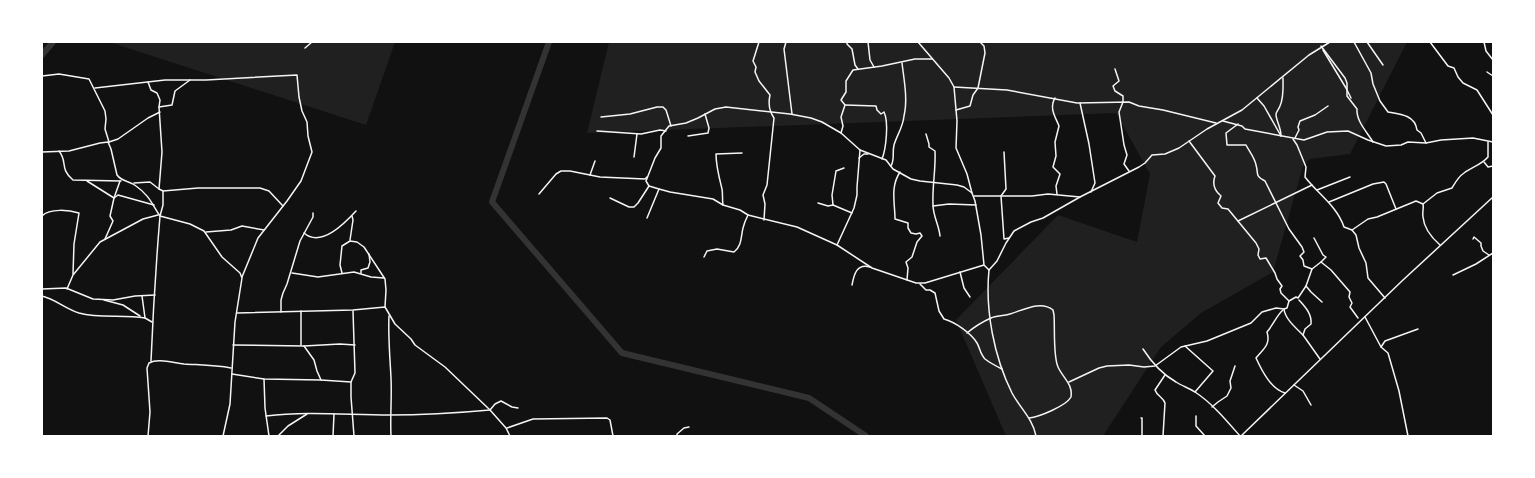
<svg xmlns="http://www.w3.org/2000/svg" width="1535" height="478" viewBox="0 0 1535 478" font-family="Montserrat,sans-serif">
  <rect width="100%" height="100%" fill="#111"/>
  <g fill="#202020">
    <polygon points="109,42 395,42 366,125"/>
    <polygon points="609,42 1407,42 1350,154 1310,159 1303,166 1273,272 1201,313 1161,347 1103,436 1006,436 956,320 1058,215 1137,242 1150,174 1116,113 587,133"/>
  </g>
  <g fill="none" stroke-linecap="round" stroke-linejoin="round">
    <g stroke="#333" stroke-width="6">
      <polyline points="549,42 492,202 622,353 809,398 866,436"/>
      <polyline points="42,55 53,42"/>
    </g>
    <g stroke="#f5f5f5" stroke-width="1.5">
      <path d="M759,42L753,61L756,67L755,72L759,81L770,95C768,104 769,111 774,118L767,185L763,195L765,204L764,220"/>
      <polyline points="786,42 784,49 792,114"/>
      <polyline points="847,42 847,44 852,49 855,65 858,69"/>
      <polyline points="868,42 870,60 874,67"/>
      <polyline points="918,42 949,78 954,87 957,121 956,148 967,174 972,193"/>
      <path d="M1354,42L1371,73L1373,84L1380,101L1388,112C1400,114 1415,115 1417,130L1421,133L1426,143"/>
      <polyline points="1367,42 1383,65"/>
      <polyline points="1430,42 1448,66 1454,68 1458,77 1463,83 1477,90 1493,115"/>
      <polyline points="1484,42 1486,51 1493,60"/>
      <path d="M1321,46L1345,78L1347,83V96L1357,109C1356,121 1367,132 1373,142"/>
      <polyline points="305,48 312,42"/>
      <polyline points="1323,50 1346,88 1351,98"/>
      <polyline points="1115,69 1119,81 1113,86 1115,91 1123,96 1123,102 1119,112 1124,145 1127,155 1124,164 1129,171"/>
      <polyline points="1487,72 1493,76"/>
      <polyline points="42,76 59,74 89,79 105,111 106,119 105,129 109,142"/>
      <path d="M148,82L151,90L157,93L160,100L159,107L162,152L159,189L163,191V205L160,216C156,264 153,313 151,361"/>
      <polyline points="954,87 1007,90 1077,103 1129,102 1139,106 1163,110 1216,123"/>
      <polyline points="95,88 165,80 206,80 297,75 299,97 302,111 307,122 308,136 312,152 301,181 287,201 258,238 242,277"/>
      <path d="M1055,98C1049,108 1055,116 1059,126L1055,142L1056,156L1053,167L1060,174L1056,186L1057,194"/>
      <polyline points="1257,98 1264,106 1281,136"/>
      <polyline points="1080,103 1089,144 1095,183 1091,192"/>
      <path d="M845,105L876,106L877,110L881,114L884,112C889,122 886,149 882,159"/>
      <polyline points="159,107 172,105 175,91 190,80"/>
      <polyline points="956,110 970,106 973,95 978,88 985,53 984,46 980,42"/>
      <polyline points="601,117 630,114 657,107 663,107 666,110 671,126"/>
      <polyline points="1223,121 1242,126 1245,129 1304,140 1327,132 1348,131 1368,140 1386,146 1401,145 1408,142 1426,143 1441,140 1473,138 1493,142"/>
      <polyline points="597,131 641,134 660,130 666,131"/>
      <polyline points="841,133 843,126 841,117 845,105 841,100 846,92 846,81 853,70 882,66 915,59 932,59"/>
      <path d="M926,134L929,144V147L935,151C936,169 932,187 933,205C933,216 939,225 940,236"/>
      <polyline points="688,136 708,133 709,128 705,114"/>
      <path d="M1281,136C1281,127 1276,121 1276,114C1276,112 1279,109 1280,106C1284,97 1283,88 1283,78"/>
      <polyline points="1295,138 1299,130 1298,127 1300,121 1315,115 1328,106"/>
      <path d="M1293,139L1297,145L1306,167L1305,177C1318,194 1337,206 1344,227L1352,230L1356,235L1359,248L1366,263L1368,278L1385,298"/>
      <path d="M1189,141L1215,176C1212,184 1215,191 1221,196L1218,203L1222,208L1228,209L1256,243L1259,249L1258,255L1260,259L1266,258L1275,273L1277,279L1282,286L1280,289L1281,293L1289,301"/>
      <polyline points="109,142 118,139 148,118 160,112"/>
      <path d="M59,151C68,162 59,168 73,180L121,181"/>
      <path d="M42,152L69,151L100,143L108,142L111,149L117,175C122,182 130,181 136,186C149,195 152,204 160,216L190,224L204,231L222,257L240,273L242,278L235,322L230,404L223,436"/>
      <polyline points="1004,152 1006,189 1001,196 1004,239 1009,238"/>
      <polyline points="634,157 637,134"/>
      <polyline points="859,158 864,154 868,154"/>
      <polyline points="1484,162 1488,167 1493,166"/>
      <path d="M891,166C895,159 892,153 894,145C897,135 903,127 904,116C908,99 904,80 902,63"/>
      <path d="M900,172C890,187 895,203 895,219L908,223V228L911,233L916,234L920,233L922,236L917,242L912,257L906,262L908,268L907,280"/>
      <polyline points="590,175 595,161"/>
      <polyline points="87,181 114,198 118,195 154,205"/>
      <polyline points="134,183 150,182 159,189"/>
      <polyline points="1317,190 1350,177"/>
      <polyline points="163,191 198,188 260,188 269,191 283,206"/>
      <polyline points="539,194 556,174 561,171 570,171 600,177 645,179 647,177"/>
      <polyline points="974,196 1032,196 1048,194 1080,197"/>
      <polyline points="610,198 629,207 634,207 638,203 649,186"/>
      <polyline points="1329,202 1373,184 1384,182 1386,184 1396,209"/>
      <polyline points="818,203 828,206 833,205 852,213"/>
      <path d="M1423,204L1437,193L1452,188C1455,183 1458,177 1464,173C1472,167 1481,165 1488,157V142"/>
      <path d="M723,205C722,199 723,194 722,189C719,177 716,166 716,154L742,153"/>
      <polyline points="833,205 832,195 836,171 844,168"/>
      <polyline points="933,206 949,204 976,205"/>
      <path d="M42,216C50,208 69,210 79,213L74,244L73,274"/>
      <polyline points="647,218 659,189"/>
      <polyline points="1238,221 1312,185"/>
      <path d="M1352,230L1368,219L1377,217L1416,201L1423,204C1424,209 1422,212 1423,217C1424,229 1432,238 1440,245"/>
      <polyline points="206,232 231,230 242,226 264,230"/>
      <path d="M304,233C321,248 345,223 356,211"/>
      <polyline points="105,239 113,221 110,216 114,198 120,181"/>
      <polyline points="1473,239 1474,237 1481,243 1481,246 1483,251 1489,255"/>
      <polyline points="350,240 353,220 352,216"/>
      <polyline points="837,245 854,208 857,195 857,187 860,150"/>
      <path d="M704,257L707,251L717,249L734,252C742,246 741,236 743,228C744,224 746,219 748,215"/>
      <polyline points="1321,262 1331,270 1350,292 1349,297 1352,303 1350,307 1358,318"/>
      <polyline points="984,265 925,283 916,283 872,268 837,245 797,227 748,215 740,210 723,205 713,199 670,192 659,189 649,186 646,181 655,158 661,148 661,136 669,126 686,123 698,118 715,109 726,107 790,114 811,118 822,122 841,133 860,150 886,160 893,169 911,179 920,181 957,185 964,187 972,193 975,201 981,235 984,265 989,270"/>
      <polyline points="1312,269 1321,262 1326,257 1323,255 1314,238"/>
      <polyline points="960,272 964,288 970,297"/>
      <polyline points="292,273 318,277 354,272 371,277 384,278"/>
      <polyline points="342,273 340,265 342,246 350,241 357,242 364,247 385,279 386,290 385,307"/>
      <polyline points="361,273 361,270 368,268 370,262 369,254"/>
      <polyline points="1453,275 1476,264 1493,253"/>
      <path d="M920,284L926,290H930L935,293L939,311L944,319C955,322 971,333 977,343C980,348 980,354 985,359C990,363 996,366 1002,369"/>
      <path d="M852,285C854,274 857,263 870,267"/>
      <polyline points="1306,286 1311,292 1322,302"/>
      <polyline points="42,289 66,288 93,299 113,300 135,296 155,295"/>
      <polyline points="67,289 73,275 100,242 143,219 158,215"/>
      <path d="M42,296C55,299 66,309 79,313C101,319 123,314 145,318"/>
      <polyline points="142,296 145,318 152,322"/>
      <polyline points="104,300 123,305 140,316"/>
      <path d="M1299,300C1306,308 1312,314 1311,324L1305,329L1303,335L1320,359"/>
      <path d="M1284,309C1285,319 1296,328 1303,335"/>
      <path d="M1283,310C1277,315 1273,325 1267,332C1271,345 1263,349 1256,358C1262,371 1271,389 1285,393"/>
      <polyline points="301,311 301,345"/>
      <polyline points="353,311 355,373 351,382 351,397 354,436"/>
      <polyline points="281,312 281,300 283,293 287,284 300,241 313,217 313,213"/>
      <polyline points="237,313 353,310 385,307 395,324 411,339 415,345 445,367 490,410 506,428 510,436"/>
      <path d="M389,316C388,337 390,357 391,378C392,397 390,416 391,436"/>
      <polyline points="1365,317 1381,347 1388,353 1399,391 1408,436"/>
      <path d="M967,333C974,327 982,322 991,318C995,316 1001,316 1006,315C1020,312 1040,299 1053,310L1054,315C1055,328 1053,356 1058,367C1063,378 1073,384 1071,397C1066,406 1039,417 1029,418"/>
      <polyline points="233,345 304,346 340,344 355,345"/>
      <polyline points="304,346 314,360 317,371 321,380"/>
      <polyline points="1185,346 1213,371 1195,392"/>
      <polyline points="1381,347 1385,341 1418,329"/>
      <path d="M1143,349C1152,363 1162,374 1176,382C1182,386 1189,388 1195,392C1212,403 1227,421 1240,436"/>
      <polyline points="232,374 264,379 321,380 351,382"/>
      <polyline points="264,379 265,408 269,436"/>
      <path d="M1069,382L1099,368L1107,366L1129,365L1144,367L1155,366L1181,347L1207,341L1251,323L1262,312L1276,308L1284,309L1287,308L1289,301L1296,297L1298,298L1306,286L1312,269L1304,266L1303,260L1300,256L1304,252L1302,247L1289,229L1265,181C1254,175 1259,174 1256,165C1255,158 1249,151 1246,145H1227L1226,133L1238,124"/>
      <polyline points="1294,385 1303,391 1311,405"/>
      <polyline points="1212,407 1218,402 1227,396 1231,388 1230,381 1235,366"/>
      <path d="M266,416C307,411 348,415 389,415C422,415 457,413 490,410L495,404L501,401L512,407L518,408"/>
      <polyline points="1196,416 1196,426 1205,436"/>
      <polyline points="1141,418 1142,418 1142,436"/>
      <polyline points="507,428 533,419 607,418 610,420 613,436"/>
      <path d="M148,436L150,412L147,368L149,363C158,358 173,363 184,364C200,365 215,365 231,368"/>
      <polyline points="278,436 288,426 307,414"/>
      <polyline points="333,436 334,414"/>
      <polyline points="677,436 677,434 684,428 689,427"/>
      <path d="M1036,436C1033,419 1020,408 1012,393C994,357 985,310 989,270L997,261L1006,243L1014,231L1031,222L1043,218L1080,197L1139,167L1145,163L1152,155L1165,154L1179,148L1207,129L1242,110L1309,55L1330,42"/>
      <path d="M1163,436L1165,403C1163,397 1157,396 1155,390L1165,375"/>
      <polyline points="1241,436 1403,280 1493,197"/>
    </g>
  </g>
  <rect width="1535" height="478" fill="none" stroke="#ffffff" stroke-width="86"/>
</svg>
